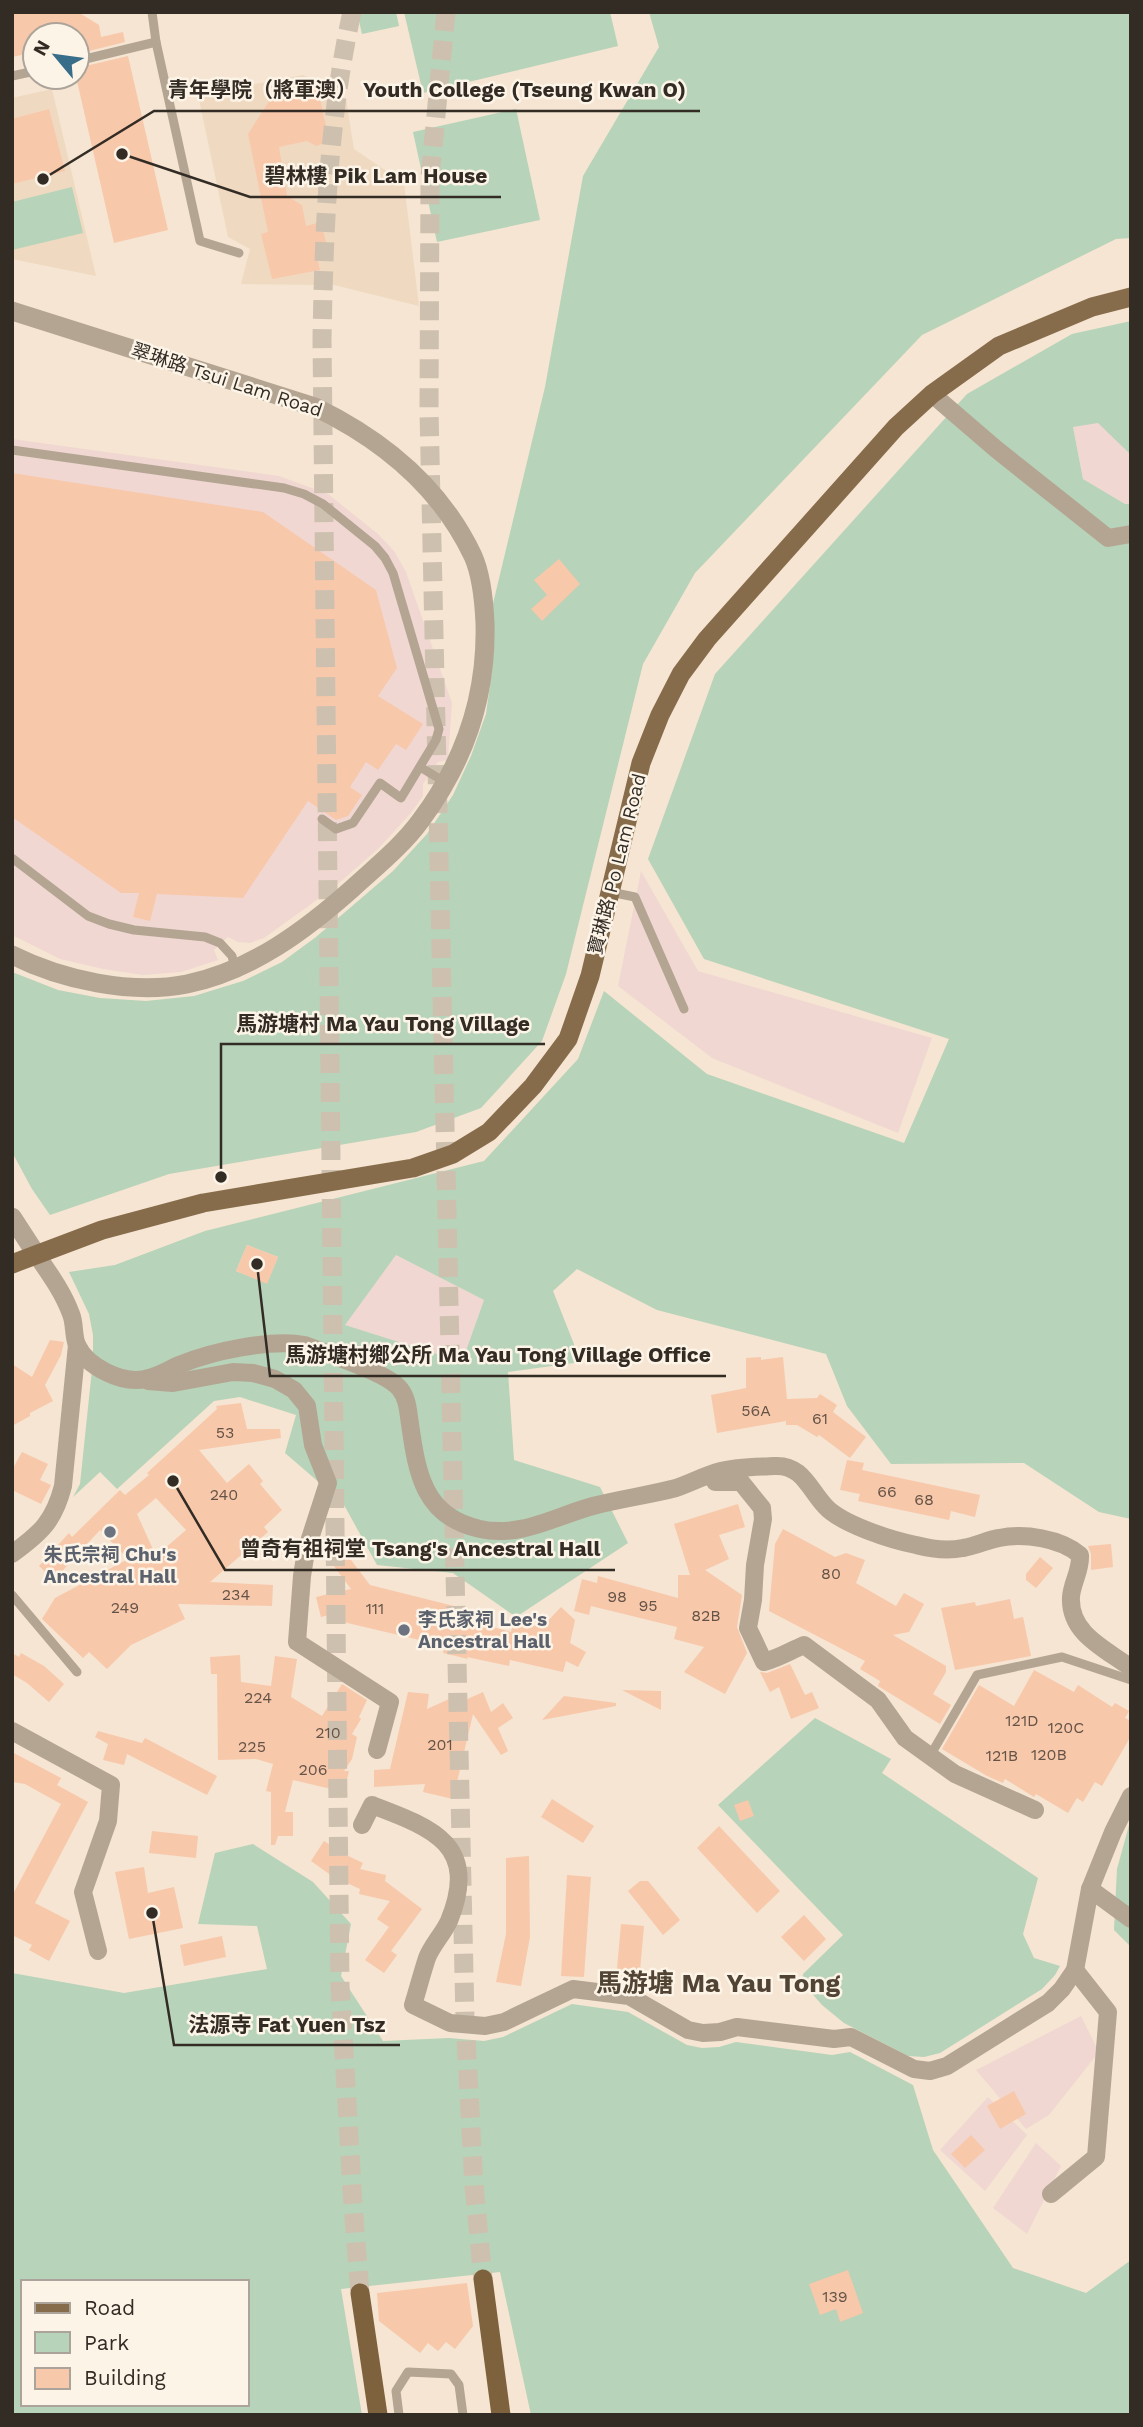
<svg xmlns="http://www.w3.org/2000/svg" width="1143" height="2427" viewBox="0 0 1143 2427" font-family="'Work Sans','Noto Sans TC',sans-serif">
  <rect width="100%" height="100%" fill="#f5e5d2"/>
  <g fill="#f1d7d2">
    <polygon points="1098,422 1131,455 1131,504 1125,504 1083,479 1073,427"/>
    <polygon points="12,439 279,476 328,494 378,534 394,551 406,572 452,703 448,760 438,762 423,784 423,796 411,813 378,849 332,889 264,938 250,943 238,942 228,937 214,950 218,960 181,972 143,975 103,969 60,959 12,935"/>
    <polygon points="641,871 698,971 932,1038 898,1133 712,1058 618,986"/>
    <polygon points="396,1255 484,1300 462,1362 344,1325"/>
    <polygon points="1081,2016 1099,2052 1049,2115 1026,2129 976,2070"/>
    <polygon points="988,2097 1027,2135 985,2191 940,2150"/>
    <polygon points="1036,2143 1061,2166 1027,2234 993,2208"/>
  </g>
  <g fill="#efdac1">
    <polygon points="303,75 346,99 354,149 404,183 419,306 334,285 241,284 250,249 228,237 198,95"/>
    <polygon points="52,89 96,276 12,259 12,98"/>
  </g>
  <g fill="#b7d3b9" fill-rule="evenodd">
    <polygon points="357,12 396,12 399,26 362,34"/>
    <polygon points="404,12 610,12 618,46 423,93"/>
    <polygon points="649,12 1131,12 1131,238 1116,239 922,335 695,573 643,664 566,974 542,1041 481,1108 416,1132 169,1174 50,1215 32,1189 12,1152 12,972 58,990 100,998 146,1001 194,996 243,981 282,962 316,937 393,871 427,834 453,795 471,756 486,714 493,663 491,612 545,387 583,176 659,47"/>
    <polygon points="516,109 540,220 437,242 413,132"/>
    <polygon points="72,187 83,233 12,250 12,202"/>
    <path d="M1131,321V455L1098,423L1073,427L1083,479L1125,504H1131V1519L1099,1512L1024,1463L891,1464L847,1406L826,1354L657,1310L577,1269L553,1291L581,1362L508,1372L514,1460L600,1487L628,1543L516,1617L453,1573L377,1565L343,1503L285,1453L296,1415L240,1397L214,1401L117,1489L100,1472L73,1497L80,1484L93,1360V1335L89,1314L69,1272L115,1265L205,1231L484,1161L578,1059L604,991L707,1074L904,1143L949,1039L704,959L648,859L715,674L967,394L1072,334ZM247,1245L278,1257L267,1283L236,1271ZM396,1255L484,1300L462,1362L345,1325Z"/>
    <polygon points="815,1718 891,1759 882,1773 1038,1878 1023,1934 1034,1958 1060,1966 1055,1975 1042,1989 940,2053 924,2057 908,2056 844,2023 822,2005 802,1982 803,1974 843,1935 718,1805"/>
    <polygon points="1131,1818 1131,1947 1114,1930 1117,1869"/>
    <path d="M253,1844L313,1882L351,1924L341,1976L383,2041L449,2038L484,2041L503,2037L572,2004L628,2012L687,2045L702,2048L719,2047L736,2042L832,2055L850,2052L913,2085L933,2150L1013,2268L1086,2293L1131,2260V2415H531L500,2272L341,2289L362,2415H12V1973L124,1993L267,1969L257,1926L198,1924L215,1853ZM23,2282H247V2404H23Z"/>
  </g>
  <g fill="#f8c8ab" fill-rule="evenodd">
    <polygon points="12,12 78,12 99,25 101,37 123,32 125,42 77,54 77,35 35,35 35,52 12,57"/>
    <polygon points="128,56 168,230 114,243 77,81 77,68"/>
    <polygon points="318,89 328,136 322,144 316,146 307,141 279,147 287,196 302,205 306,226 321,222 329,254 317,257 320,270 272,279 261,234 268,232 248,134 271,98"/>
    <polygon points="49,109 65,171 12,184 12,119"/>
    <polygon points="12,473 263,512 376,590 397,668 378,696 423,724 406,750 396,744 378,770 366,762 350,787 362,795 348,816 336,820 308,801 243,898 157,894 150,921 133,917 139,893 121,893 12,817"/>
    <polygon points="559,559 580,584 542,621 531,609 547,595 534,580"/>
    <polygon points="247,1245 278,1257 267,1284 236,1271"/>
    <polygon points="50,1340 64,1342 61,1355 45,1385 53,1401 30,1413 30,1416 12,1426 12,1364 32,1377"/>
    <polygon points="761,1357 761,1360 783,1357 787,1399 817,1398 820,1394 837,1405 833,1412 866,1437 850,1458 819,1435 817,1437 797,1425 786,1425 786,1421 717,1433 711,1395 746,1388 746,1358"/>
    <path d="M241,1403L247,1429H280L281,1438L199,1450L227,1483L249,1464L263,1481L260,1484L282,1510L264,1527L268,1532L210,1582L273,1585L272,1606L178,1604L185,1619L131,1645L107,1669L89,1652L83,1658L42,1619L55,1598L128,1559L100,1530L54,1580L39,1566L69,1533L72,1537L120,1490L125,1495L149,1475L147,1473L217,1409L216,1406ZM156,1498L186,1530L156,1556L137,1514Z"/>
    <polygon points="22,1452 48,1464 40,1480 51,1485 41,1504 12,1490 12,1470"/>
    <polygon points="847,1460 864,1463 862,1470 980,1495 975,1517 951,1511 949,1520 858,1501 860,1494 840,1490"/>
    <polygon points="738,1504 745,1527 719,1535 729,1559 705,1570 742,1595 737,1627 747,1653 725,1694 684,1672 704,1647 674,1639 677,1627 591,1606 589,1615 574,1611 582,1579 597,1583 598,1576 678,1598 678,1575 690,1575 674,1524"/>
    <polygon points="783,1529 835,1557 846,1553 865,1560 856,1583 896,1606 904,1593 924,1604 909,1632 893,1635 946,1666 946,1672 933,1694 951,1705 940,1724 878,1686 880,1681 860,1669 865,1661 769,1611 775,1544"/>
    <polygon points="1111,1544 1113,1567 1091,1570 1091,1554 1088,1546"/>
    <polygon points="342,1548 370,1585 466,1609 464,1619 511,1632 512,1626 517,1627 519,1622 542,1627 561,1607 575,1620 570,1643 586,1652 578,1667 566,1661 563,1672 510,1660 509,1666 467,1657 468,1659 443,1653 445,1646 339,1621 341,1612 321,1617 316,1597 351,1589 328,1558"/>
    <polygon points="1040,1557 1053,1568 1036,1588 1026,1580 1026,1574"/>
    <polygon points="1010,1599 1014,1619 1023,1617 1031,1656 955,1670 941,1608 975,1602 976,1606"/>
    <polygon points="12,1653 19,1657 21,1653 44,1666 64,1684 49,1702 27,1683 12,1674"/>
    <polygon points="240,1655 241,1682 271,1686 275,1656 297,1659 291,1697 322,1716 342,1684 367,1700 359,1717 361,1719 352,1734 357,1737 352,1759 344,1771 349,1771 344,1792 293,1780 285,1812 293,1812 293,1836 278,1836 275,1845 271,1845 271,1792 266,1791 273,1764 256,1759 218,1760 217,1674 211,1674 210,1657"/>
    <polygon points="790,1664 805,1695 812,1692 819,1708 791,1719 779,1687 770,1692 760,1672 767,1673"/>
    <polygon points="1034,1670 1074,1692 1078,1685 1112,1707 1115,1703 1129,1711 1125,1718 1131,1721 1131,1736 1102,1786 1095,1782 1083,1802 1077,1798 1068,1813 1036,1794 1034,1797 1005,1779 1003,1783 987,1776 942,1749 979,1685 1014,1706"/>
    <polygon points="622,1690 661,1691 661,1710"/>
    <polygon points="408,1692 429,1694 427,1709 458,1695 461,1702 483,1692 491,1712 503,1703 513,1718 498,1728 508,1751 501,1755 473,1714 453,1799 423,1792 425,1784 374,1787 374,1770 390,1769"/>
    <polygon points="564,1696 616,1703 616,1706 542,1720"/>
    <polygon points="98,1731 142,1743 145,1738 217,1776 207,1795 127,1754 124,1765 103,1760 108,1744 95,1737"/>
    <polygon points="12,1752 61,1778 57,1785 88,1802 35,1903 70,1921 49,1961 29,1950 32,1945 12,1935 12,1896 61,1804 25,1784 12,1782"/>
    <polygon points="552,1799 594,1826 583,1843 541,1817"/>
    <polygon points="748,1800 754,1816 740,1821 734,1805"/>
    <polygon points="719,1826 780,1891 757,1913 697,1848"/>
    <polygon points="152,1831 198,1836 196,1858 149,1853"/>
    <polygon points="324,1841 344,1854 363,1863 360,1869 386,1875 385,1881 422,1909 391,1951 397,1955 384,1973 365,1960 389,1927 377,1919 390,1901 359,1894 360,1889 332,1876 311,1861"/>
    <polygon points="529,1856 530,1937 521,1986 496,1982 506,1934 506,1858"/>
    <polygon points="144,1867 148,1893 174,1887 183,1928 129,1939 115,1872"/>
    <polygon points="567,1875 591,1877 584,1977 561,1976"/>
    <polygon points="640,1881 648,1881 680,1920 663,1935 628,1891"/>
    <polygon points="804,1915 826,1939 804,1961 781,1937"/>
    <polygon points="621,1924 644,1926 640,1971 617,1969"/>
    <polygon points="222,1936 226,1957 184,1966 180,1945"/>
    <polygon points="1014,2091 1026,2114 1000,2129 987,2106"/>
    <polygon points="971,2135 985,2150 965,2168 951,2154"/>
    <polygon points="848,2270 863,2313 840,2322 836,2309 820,2315 809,2284"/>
    <polygon points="467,2283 473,2326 455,2349 446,2342 438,2351 428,2343 420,2353 379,2321 377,2293"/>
  </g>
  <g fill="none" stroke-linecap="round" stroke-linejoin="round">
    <g stroke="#cec0af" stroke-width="19" stroke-dasharray="19 10" stroke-linecap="butt">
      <path d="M352,12C328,120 324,230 322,339L340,1985L353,2205L360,2293"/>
      <polyline points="446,12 430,177 429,411 465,2019 474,2186 483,2279"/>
    </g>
    <g stroke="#b4a593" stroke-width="9">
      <polyline points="156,42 200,241 239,253"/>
      <polyline points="77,61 156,42 152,12"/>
      <polyline points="12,76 35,71"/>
      <polyline points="12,450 284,488 304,494 323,504 375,546 385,558 393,573 439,729 436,740 401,798 380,783 353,823 336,829 322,819"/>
      <polyline points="420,767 445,782"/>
      <polyline points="12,858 88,916 109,924 134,930 205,937 220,943 232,956 235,968"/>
      <polyline points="610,892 635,897 684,1009"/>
      <polyline points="12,1595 77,1672"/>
      <polyline points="930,1756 977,1675 1062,1657 1131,1680"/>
      <polyline points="399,2415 396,2391 408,2372 451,2374 459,2385 463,2415"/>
    </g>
    <g stroke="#b4a593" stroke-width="18">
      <polyline points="932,394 996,449 1108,538 1131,534"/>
      <path d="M36,1254C49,1273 63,1292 71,1314C75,1323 73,1336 77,1345C87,1367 122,1384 145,1379C157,1377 168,1370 179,1365C212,1351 270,1339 305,1345C327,1354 387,1372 400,1389C408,1399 408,1412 410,1424C417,1474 424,1517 480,1529C520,1538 556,1516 593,1506C620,1499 649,1495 676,1488C691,1483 705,1475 721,1471C737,1467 757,1467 774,1466C802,1464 809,1489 825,1506C841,1524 891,1540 916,1545C931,1549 948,1551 963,1548C976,1546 987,1540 999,1538C1024,1533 1060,1538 1080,1555C1081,1571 1072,1582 1071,1597C1069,1634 1106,1649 1131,1668"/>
      <polyline points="148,1381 173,1383 233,1372 253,1373 275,1379 294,1390 307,1406 313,1445 328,1483 306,1551 302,1576 297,1642 390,1702 377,1750"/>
      <path d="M715,1482H741L762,1508L763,1519L755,1565L753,1600L748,1628L764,1662C779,1658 790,1651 804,1645L878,1700L905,1738L955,1774L1035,1810"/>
      <path d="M12,1554C41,1533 54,1521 63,1486L77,1345"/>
      <polyline points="12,1731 111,1785 108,1821 83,1892 98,1951"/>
      <polyline points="1131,1796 1113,1832 1090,1889 1131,1919"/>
      <path d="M362,1825L372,1805C433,1828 480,1845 449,1921C443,1934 432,1945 427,1958C422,1973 418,1989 413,2005L450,2023L485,2026L504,2022L573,1989L629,1996L688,2030L703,2033L720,2032L737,2027L834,2039L851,2037L914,2069L930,2071L947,2066L1048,2003L1062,1989L1075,1970L1090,1889"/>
      <polyline points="1051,2194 1096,2157 1108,2012 1075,1970"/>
    </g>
    <g stroke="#b4a593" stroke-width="19">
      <path d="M12,311L315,407C383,440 440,486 473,556C482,576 484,601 485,623C487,696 465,761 421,820C403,845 377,866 354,887C306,930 251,971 187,984C131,995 62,980 12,955"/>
      <polyline points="12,1217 36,1254"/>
    </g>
    <polyline stroke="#876c4c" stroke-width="19" points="12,1264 102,1230 203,1203 413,1168 453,1154 489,1132 533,1086 568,1039 590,976 641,763 660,715 681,674 707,639 896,427 932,394 999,346 1092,307 1131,297"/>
    <g stroke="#7e623e" stroke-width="19">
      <polyline points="483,2279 501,2415"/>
      <polyline points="360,2293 378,2415"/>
    </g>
  </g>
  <g fill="#6b7280" stroke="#fdf4e8" stroke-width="2.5">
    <circle cx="110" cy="1532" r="7"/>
    <circle cx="404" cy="1630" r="7"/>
  </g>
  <g text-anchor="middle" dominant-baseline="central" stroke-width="5" stroke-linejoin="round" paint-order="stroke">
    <g font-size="16" fill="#645346">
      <text x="756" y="1410">56A</text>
      <text x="820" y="1418">61</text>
      <text x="225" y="1432">53</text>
      <text x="887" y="1491">66</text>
      <text x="224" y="1494">240</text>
      <text x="924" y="1499">68</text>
      <text x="831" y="1573">80</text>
      <text x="236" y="1594">234</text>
      <text x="617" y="1596">98</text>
      <text x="648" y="1605">95</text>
      <text x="125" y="1607">249</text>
      <text x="375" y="1608">111</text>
      <text x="706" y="1615">82B</text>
      <text x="258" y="1697">224</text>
      <text x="1022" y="1720">121D</text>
      <text x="1066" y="1727">120C</text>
      <text x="328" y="1732">210</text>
      <text x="440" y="1744">201</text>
      <text x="252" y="1746">225</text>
      <text x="1049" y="1754">120B</text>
      <text x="1002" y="1755">121B</text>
      <text x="313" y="1769">206</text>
      <text x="835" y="2296">139</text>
    </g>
    <g font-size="19" fill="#322c25" stroke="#fdf4e8">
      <text transform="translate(227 380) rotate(18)">翠琳路 Tsui Lam Road</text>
      <text transform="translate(617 864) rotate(-76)">寶琳路 Po Lam Road</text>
    </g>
    <g font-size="19" font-weight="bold" fill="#5b616d" stroke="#fdf4e8">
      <text x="110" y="1554">朱氏宗祠 Chu's<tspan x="110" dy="22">Ancestral Hall</tspan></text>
      <text x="418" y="1619" text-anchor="start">李氏家祠 Lee's<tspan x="418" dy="22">Ancestral Hall</tspan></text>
    </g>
    <g font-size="26" font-weight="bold" fill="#514434" stroke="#fdf4e8">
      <text x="718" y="1983">馬游塘 Ma Yau Tong</text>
    </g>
  </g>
  <path fill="none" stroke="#322c25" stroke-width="2.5" d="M43 179L154 111H700M122 154L250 197H501M221 1177L221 1044H545M257 1264L270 1376H726M173 1481L225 1570H615M152 1913L174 2045H400"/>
  <g fill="#322c25" stroke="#fdf4e8" stroke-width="2.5">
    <circle cx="43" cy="179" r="7"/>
    <circle cx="122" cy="154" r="7"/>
    <circle cx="221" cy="1177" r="7"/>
    <circle cx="257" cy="1264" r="7"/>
    <circle cx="173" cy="1481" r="7"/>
    <circle cx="152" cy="1913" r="7"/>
  </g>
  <g font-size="21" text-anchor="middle" font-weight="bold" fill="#322c25" stroke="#fdf4e8" stroke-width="5" stroke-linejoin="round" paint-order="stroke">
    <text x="427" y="97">青年學院（將軍澳） Youth College (Tseung Kwan O)</text>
    <text x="376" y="183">碧林樓 Pik Lam House</text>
    <text x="383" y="1031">馬游塘村 Ma Yau Tong Village</text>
    <text x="498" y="1362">馬游塘村鄉公所 Ma Yau Tong Village Office</text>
    <text x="420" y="1556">曾奇有祖祠堂 Tsang's Ancestral Hall</text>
    <text x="287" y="2032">法源寺 Fat Yuen Tsz</text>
  </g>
  <rect width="1143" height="2427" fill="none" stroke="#322c25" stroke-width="28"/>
  <rect x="21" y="2280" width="228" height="126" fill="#fdf4e8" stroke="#aca49a" stroke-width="2"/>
  <rect x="35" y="2303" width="35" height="10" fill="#876c4c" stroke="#aca49a" stroke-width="2"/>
  <text x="84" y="2315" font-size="21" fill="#322c25">Road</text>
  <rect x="35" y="2332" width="35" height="21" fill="#b7d3b9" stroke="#aca49a" stroke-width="2"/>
  <text x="84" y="2350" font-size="21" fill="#322c25">Park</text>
  <rect x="35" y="2368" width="35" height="21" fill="#f8c8ab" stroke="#aca49a" stroke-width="2"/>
  <text x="84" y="2385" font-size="21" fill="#322c25">Building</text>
  <g transform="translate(56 56) rotate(299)"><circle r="33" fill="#fdf4e8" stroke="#aca49a" stroke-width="2"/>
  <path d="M0-5L12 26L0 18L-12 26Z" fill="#386e8a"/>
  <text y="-10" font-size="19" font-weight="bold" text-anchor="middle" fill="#322c25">N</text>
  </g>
</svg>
